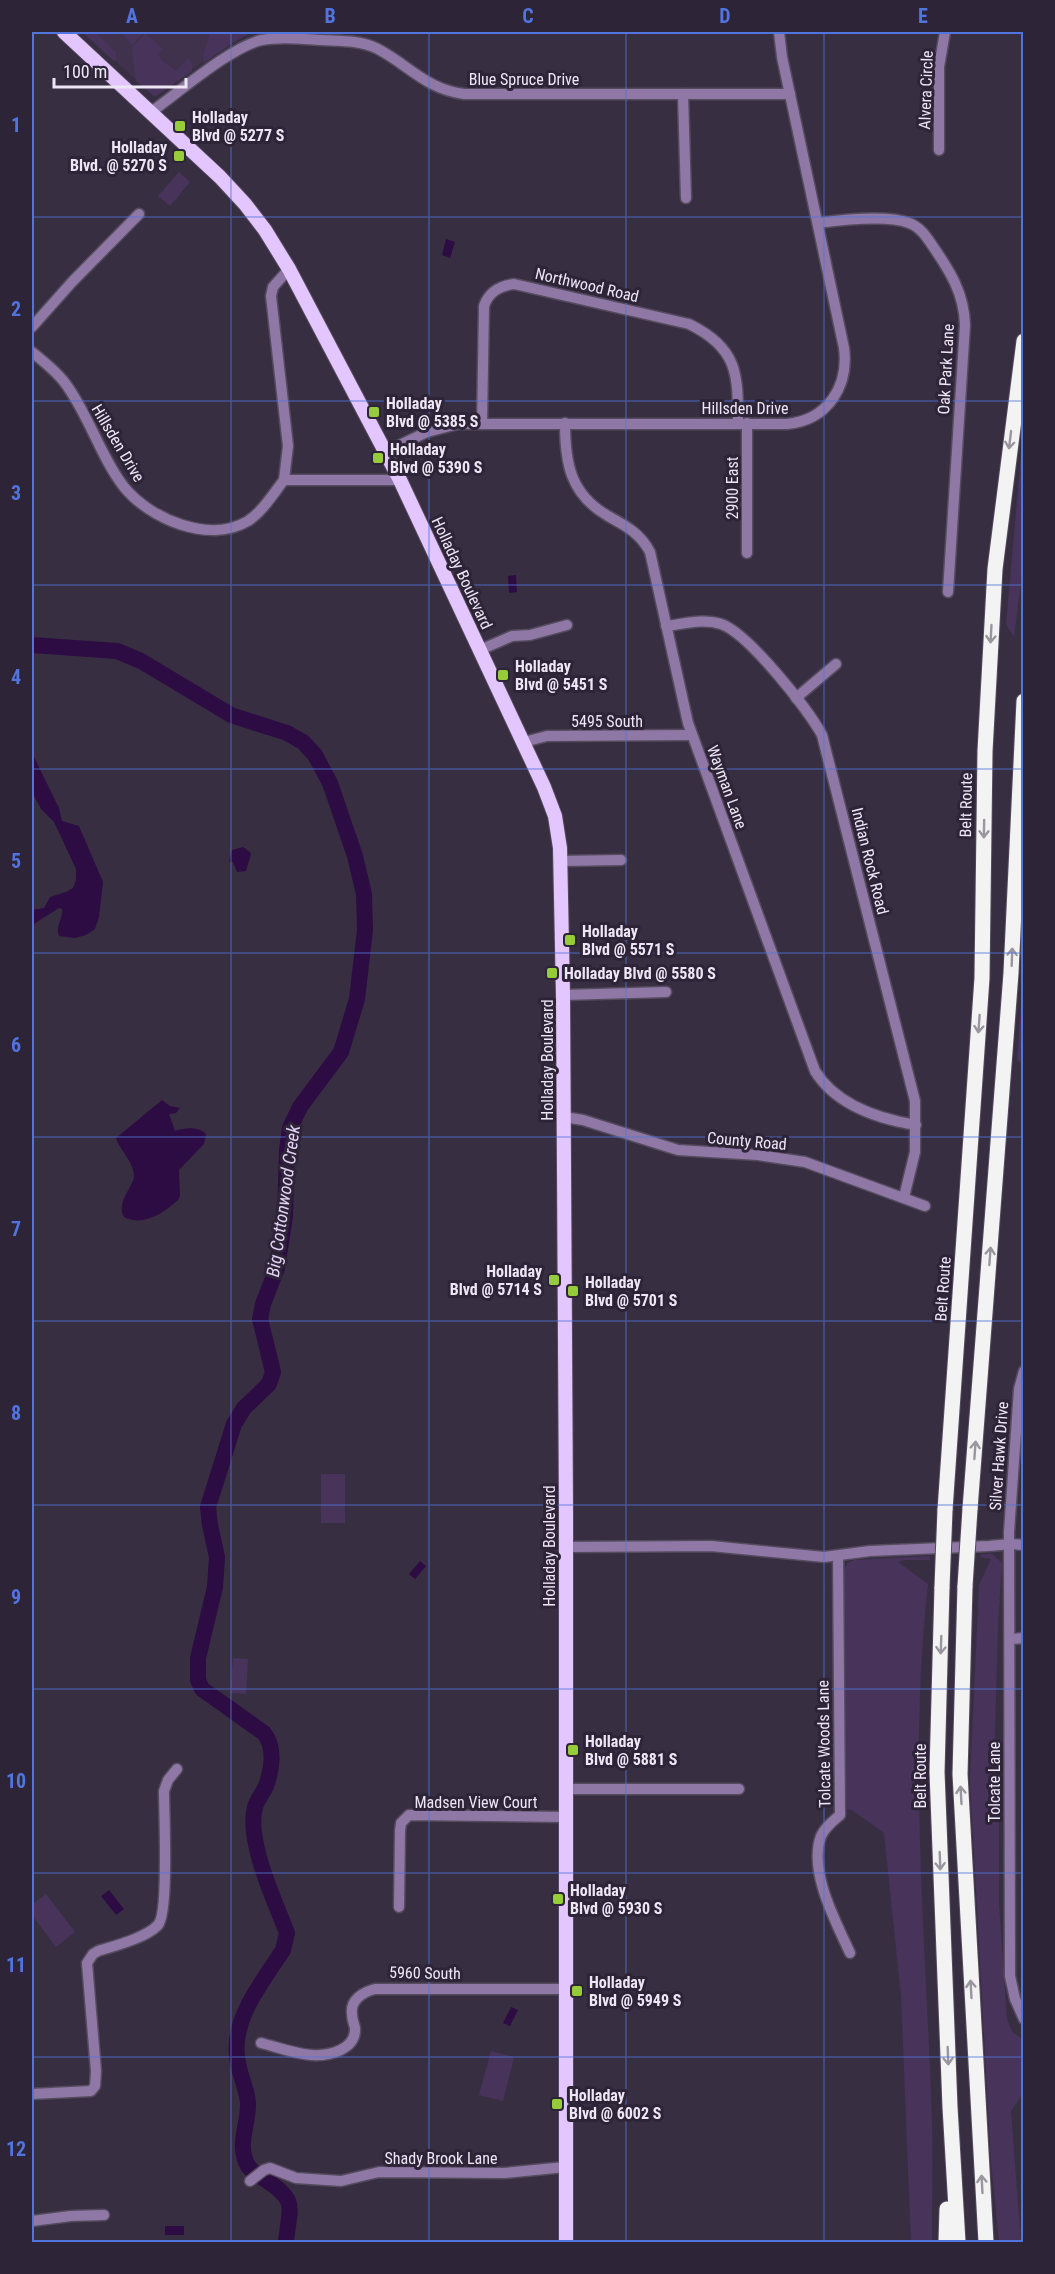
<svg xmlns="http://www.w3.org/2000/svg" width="1055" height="2274" viewBox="0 0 1055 2274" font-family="'Roboto Condensed',sans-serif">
  <rect width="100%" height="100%" fill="#382e42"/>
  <polygon fill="#40324d" points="84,32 248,32 153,95"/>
  <g fill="#48335b">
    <polygon points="82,32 95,32 116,52 116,59 114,61"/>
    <polygon points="121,32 144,32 132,45"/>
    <polygon points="210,32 247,32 247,35 231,44 204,63 203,56"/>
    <polygon points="145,33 163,49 158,54 162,61 176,71 188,58 192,63 192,71 155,97 136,81 132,48"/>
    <polygon points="179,172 190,182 170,206 158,196"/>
    <polygon points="1023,434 1024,558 1014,637 1006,624"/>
    <polygon points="1023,980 1023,1063 1017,1061"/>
    <rect x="321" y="1474" width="24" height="49"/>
    <polygon points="981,1554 992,1554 1002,1563 998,1626 993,1801 999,1801 999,1904 1007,2019 1012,2031 1023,2040 1023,2093 1011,2111 1021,2242 999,2242 991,2161 970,1781 979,1585 991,1559 980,1557"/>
    <path d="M930,1556V1560H904L898,1562L928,1584C908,1763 926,1941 932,2120C933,2161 932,2202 932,2242H911L901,1996L884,1833L852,1810L847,1809L843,1760V1572L847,1563L854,1560Z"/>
    <polygon points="233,1658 248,1659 246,1694 230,1693"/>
    <polygon points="46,1894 75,1932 56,1947 32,1915 32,1904"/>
    <polygon points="491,2051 514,2057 503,2101 479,2095"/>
  </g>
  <g fill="#2d0c43">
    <polygon points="446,239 455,242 450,258 442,255"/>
    <polygon points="516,575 517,592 509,593 508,576"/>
    <path d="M32,753L59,808L62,821L79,826L103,882L99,917L95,929L86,935L75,938L59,936C55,926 63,919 62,909L59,908L32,925V910L44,908L50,897L66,892L73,888L76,880V869L54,822L41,809L32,792Z"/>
    <path d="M243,847L251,853C250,860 247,865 246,871L237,872L233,862H229L232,850Z"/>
    <path d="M162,1100L170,1106L180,1108L176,1113L169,1114L175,1131C184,1128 198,1126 206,1134L204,1144L179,1170L180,1196L178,1200C164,1213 143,1227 124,1217C116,1203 131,1190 134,1177C135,1164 120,1150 116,1138Z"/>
    <polygon points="420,1561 426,1566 415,1579 409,1574"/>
    <polygon points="109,1890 124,1909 116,1915 101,1896"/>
    <polygon points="511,2007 518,2010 510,2026 503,2023"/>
    <rect x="165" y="2226" width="19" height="9"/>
  </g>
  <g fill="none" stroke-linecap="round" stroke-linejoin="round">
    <path stroke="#2d0c43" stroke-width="16" d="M32,645L117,651L141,661L231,715L287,733L303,742L315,755L330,783L355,856L364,894L365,930L357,999L341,1052L300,1107L290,1128L287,1150L285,1216L277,1268L263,1304L260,1319L273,1372L269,1384L244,1408L234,1424L208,1507L210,1525L217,1557L215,1587L198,1658V1680L202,1689L264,1733C276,1749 272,1769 266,1786C263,1793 257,1800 255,1807C246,1841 275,1901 287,1933L283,1950C262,1983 229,2021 238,2063C240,2076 247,2089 248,2103C249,2124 236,2145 248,2166C252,2172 260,2176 266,2180C299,2202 289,2207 286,2242"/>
    <defs>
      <g id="minor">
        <polyline points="683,94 686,198"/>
        <path d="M151,112C178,93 232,46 262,40C281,36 302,39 322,40C339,41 359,40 376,48C408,64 425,89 464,94H790"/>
        <polyline points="939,150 939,67 945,32"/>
        <path d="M818,223C841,220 888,215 909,223C920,227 926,236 932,245C950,271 964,293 965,325L948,592"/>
        <polyline points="32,327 72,282 139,214"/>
        <path d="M32,352C43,361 56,371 65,383C89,415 100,456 124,487C150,519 209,544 248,521C263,511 273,494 284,480H400"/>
        <path d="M482,423L484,306C489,292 499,286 514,284L689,324C738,348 738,374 738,423"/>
        <path d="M565,423C565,463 570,494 608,516C626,526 640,533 650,552L688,723L815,1071C836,1105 879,1119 916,1125"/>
        <polyline points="747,423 747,553"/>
        <path d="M385,452L427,432L458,424H787C828,420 849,386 844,348L782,57L779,32"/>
        <polyline points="284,480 288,446 271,296 273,287 289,269"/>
        <path d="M666,626C684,624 703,618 721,624C748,633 808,709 822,735L915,1101V1152L904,1197"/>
        <polyline points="480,650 512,636 530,635 567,625"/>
        <polyline points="796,698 836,664"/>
        <polyline points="524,742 547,736 692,735"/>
        <polyline points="561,861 621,860"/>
        <polyline points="563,995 666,992"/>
        <polyline points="564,1117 583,1120 678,1150 758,1155 805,1162 925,1206"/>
        <polyline points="1024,1371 1019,1389 1009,1532 1010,1976 1015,1999 1024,2019"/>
        <polyline points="566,1547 711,1546 824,1557 870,1551 989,1546 1011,1544 1024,1545"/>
        <path d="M838,1556L840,1815C833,1821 825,1827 821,1836C808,1871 836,1922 850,1953"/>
        <polyline points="1011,1639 1024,1638"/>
        <polyline points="565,1789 739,1789"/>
        <polyline points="399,1907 400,1831 401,1823 409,1815 565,1817"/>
        <path d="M261,2043C277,2047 295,2054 312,2055C329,2056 356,2050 355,2028C354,2024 352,2019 352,2014C350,2000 363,1992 375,1989H565"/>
        <path d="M32,2094L91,2091L95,2086L96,2071L87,1963L93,1954L98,1951C114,1946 146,1938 158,1925C169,1913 164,1813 164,1791L168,1780L177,1769"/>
        <polyline points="250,2181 264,2170 270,2168 296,2178 341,2181 379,2172 504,2173 565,2167"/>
        <polyline points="32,2221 71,2216 104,2215"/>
      </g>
      <polyline id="major" points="64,32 220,177 245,204 265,230 289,269 400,480 544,787 555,816 560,848 563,995 566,1511 566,2242"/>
      <g id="highway">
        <polyline points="970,1509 1011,973 1024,701"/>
        <polyline points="945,1510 982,978 985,751 995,569 1024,341"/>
        <polyline points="965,1586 960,1774 986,2242"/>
        <polyline points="942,1587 937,1772 950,2107 958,2242"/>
        <polyline points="946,2242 947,2209"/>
      </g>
    </defs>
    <use href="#minor" stroke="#554b5e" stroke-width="13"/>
    <use href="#major" stroke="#554b5e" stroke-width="16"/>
    <use href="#highway" stroke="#554b5e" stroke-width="17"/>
    <use href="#minor" stroke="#8f78a5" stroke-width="10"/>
    <use href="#major" stroke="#e2c6fd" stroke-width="14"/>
    <use href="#highway" stroke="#f3f3f3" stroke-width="15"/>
    <defs>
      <g id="highway-bridge">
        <polyline points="965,1586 970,1509"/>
        <polyline points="942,1587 945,1510"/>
      </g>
    </defs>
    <use href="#highway-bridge" stroke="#554b5e" stroke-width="17" stroke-linecap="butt"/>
    <use href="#highway-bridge" stroke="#f3f3f3" stroke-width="15"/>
  </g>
  <defs><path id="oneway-shaft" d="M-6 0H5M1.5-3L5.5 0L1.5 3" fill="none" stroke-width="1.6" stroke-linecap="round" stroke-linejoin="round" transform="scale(1.5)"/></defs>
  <g stroke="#9a969f">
    <use href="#oneway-shaft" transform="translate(1010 440) rotate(97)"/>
    <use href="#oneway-shaft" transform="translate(991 634) rotate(93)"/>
    <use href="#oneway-shaft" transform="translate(984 829) rotate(91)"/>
    <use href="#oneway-shaft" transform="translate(1012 957) rotate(-88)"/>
    <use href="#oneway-shaft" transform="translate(979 1024) rotate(94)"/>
    <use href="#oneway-shaft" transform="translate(990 1256) rotate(-86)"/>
    <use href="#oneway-shaft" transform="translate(975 1450) rotate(-86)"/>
    <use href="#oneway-shaft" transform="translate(941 1645) rotate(92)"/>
    <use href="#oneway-shaft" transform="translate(961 1795) rotate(-93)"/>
    <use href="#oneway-shaft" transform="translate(940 1861) rotate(88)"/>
    <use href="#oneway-shaft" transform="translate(971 1989) rotate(-93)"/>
    <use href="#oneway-shaft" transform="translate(948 2056) rotate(88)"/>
    <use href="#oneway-shaft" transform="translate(982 2184) rotate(-93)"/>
  </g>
  <path fill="none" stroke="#5174df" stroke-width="1.5" stroke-opacity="0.55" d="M231,32V2242M429,32V2242M626,32V2242M824,32V2242M32,217H1024M32,401H1024M32,585H1024M32,769H1024M32,953H1024M32,1137H1024M32,1321H1024M32,1505H1024M32,1689H1024M32,1873H1024M32,2057H1024"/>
  <g fill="#96cc39" stroke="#2e2438" stroke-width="2">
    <rect x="174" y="120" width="12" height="12" rx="3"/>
    <rect x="173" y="150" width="12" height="12" rx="3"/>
    <rect x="368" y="406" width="12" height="12" rx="3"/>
    <rect x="372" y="452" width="12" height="12" rx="3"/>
    <rect x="497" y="669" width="12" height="12" rx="3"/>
    <rect x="564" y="934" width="12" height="12" rx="3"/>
    <rect x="546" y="967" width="12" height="12" rx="3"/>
    <rect x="548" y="1274" width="12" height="12" rx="3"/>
    <rect x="567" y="1285" width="12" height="12" rx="3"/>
    <rect x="567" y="1744" width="12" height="12" rx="3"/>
    <rect x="552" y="1893" width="12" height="12" rx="3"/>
    <rect x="571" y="1985" width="12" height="12" rx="3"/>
    <rect x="551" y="2098" width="12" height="12" rx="3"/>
  </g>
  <g text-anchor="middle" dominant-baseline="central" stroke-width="6" stroke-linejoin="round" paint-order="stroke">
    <g font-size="16" fill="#ede6f4" stroke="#2e2438">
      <text x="524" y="79">Blue Spruce Drive</text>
      <text transform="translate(926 90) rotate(-88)">Alvera Circle</text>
      <text transform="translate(587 285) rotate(13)">Northwood Road</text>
      <text transform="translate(946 369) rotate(-87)">Oak Park Lane</text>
      <text x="745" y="408">Hillsden Drive</text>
      <text transform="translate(118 443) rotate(59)">Hillsden Drive</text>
      <text transform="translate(732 488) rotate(-90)">2900 East</text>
      <text transform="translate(462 573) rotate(65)">Holladay Boulevard</text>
      <text x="607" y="721">5495 South</text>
      <text transform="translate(727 787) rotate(70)">Wayman Lane</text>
      <text transform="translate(966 805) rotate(-89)">Belt Route</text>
      <text transform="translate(870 861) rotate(76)">Indian Rock Road</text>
      <text transform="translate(547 1060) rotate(-90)">Holladay Boulevard</text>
      <text transform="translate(747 1141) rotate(5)">County Road</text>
      <text transform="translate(943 1289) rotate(-86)">Belt Route</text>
      <text transform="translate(999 1456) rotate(-86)">Silver Hawk Drive</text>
      <text transform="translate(549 1546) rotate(-90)">Holladay Boulevard</text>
      <text transform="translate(824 1744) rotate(-91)">Tolcate Woods Lane</text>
      <text transform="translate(920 1776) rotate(-90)">Belt Route</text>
      <text transform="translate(994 1782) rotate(-90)">Tolcate Lane</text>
      <text x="476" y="1802">Madsen View Court</text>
      <text transform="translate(425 1973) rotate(1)">5960 South</text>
      <text x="441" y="2158">Shady Brook Lane</text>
    </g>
    <g font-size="16" font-weight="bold" fill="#ede6f4" stroke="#2e2438" text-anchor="start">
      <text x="192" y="117">Holladay<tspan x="192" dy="18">Blvd @ 5277 S</tspan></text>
      <text x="167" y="147" text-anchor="end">Holladay<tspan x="167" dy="18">Blvd. @ 5270 S</tspan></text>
      <text x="386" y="403">Holladay<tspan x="386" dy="18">Blvd @ 5385 S</tspan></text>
      <text x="390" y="449">Holladay<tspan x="390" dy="18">Blvd @ 5390 S</tspan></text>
      <text x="515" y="666">Holladay<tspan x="515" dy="18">Blvd @ 5451 S</tspan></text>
      <text x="582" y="931">Holladay<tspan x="582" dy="18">Blvd @ 5571 S</tspan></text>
      <text x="564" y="973">Holladay Blvd @ 5580 S</text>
      <text x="542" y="1271" text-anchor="end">Holladay<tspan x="542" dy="18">Blvd @ 5714 S</tspan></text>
      <text x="585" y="1282">Holladay<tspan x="585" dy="18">Blvd @ 5701 S</tspan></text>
      <text x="585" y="1741">Holladay<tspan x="585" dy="18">Blvd @ 5881 S</tspan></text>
      <text x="570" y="1890">Holladay<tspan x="570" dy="18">Blvd @ 5930 S</tspan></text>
      <text x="589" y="1982">Holladay<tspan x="589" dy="18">Blvd @ 5949 S</tspan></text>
      <text x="569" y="2095">Holladay<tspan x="569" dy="18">Blvd @ 6002 S</tspan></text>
    </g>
    <g font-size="18" font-style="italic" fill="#e2d1f4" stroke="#2e2438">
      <text transform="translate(283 1201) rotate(-82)">Big Cottonwood Creek</text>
    </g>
  </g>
  <rect width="1055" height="2274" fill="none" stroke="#2e2438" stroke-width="66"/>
  <path d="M54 78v9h132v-9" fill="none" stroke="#ede6f4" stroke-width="3"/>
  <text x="63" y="78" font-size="18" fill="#ede6f4" stroke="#2e2438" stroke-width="4.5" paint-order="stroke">100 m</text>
  <rect x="33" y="33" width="989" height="2208" fill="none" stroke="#5174df" stroke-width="2"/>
  <g font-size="20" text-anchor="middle" font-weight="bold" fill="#5174df">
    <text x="132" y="23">A</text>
    <text x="330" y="23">B</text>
    <text x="528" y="23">C</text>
    <text x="725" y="23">D</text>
    <text x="923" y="23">E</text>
    <text x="16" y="132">1</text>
    <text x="16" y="316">2</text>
    <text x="16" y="500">3</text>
    <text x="16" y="684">4</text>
    <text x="16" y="868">5</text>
    <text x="16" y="1052">6</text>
    <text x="16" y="1236">7</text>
    <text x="16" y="1420">8</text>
    <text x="16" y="1604">9</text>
    <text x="16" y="1788">10</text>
    <text x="16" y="1972">11</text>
    <text x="16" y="2156">12</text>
  </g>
</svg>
